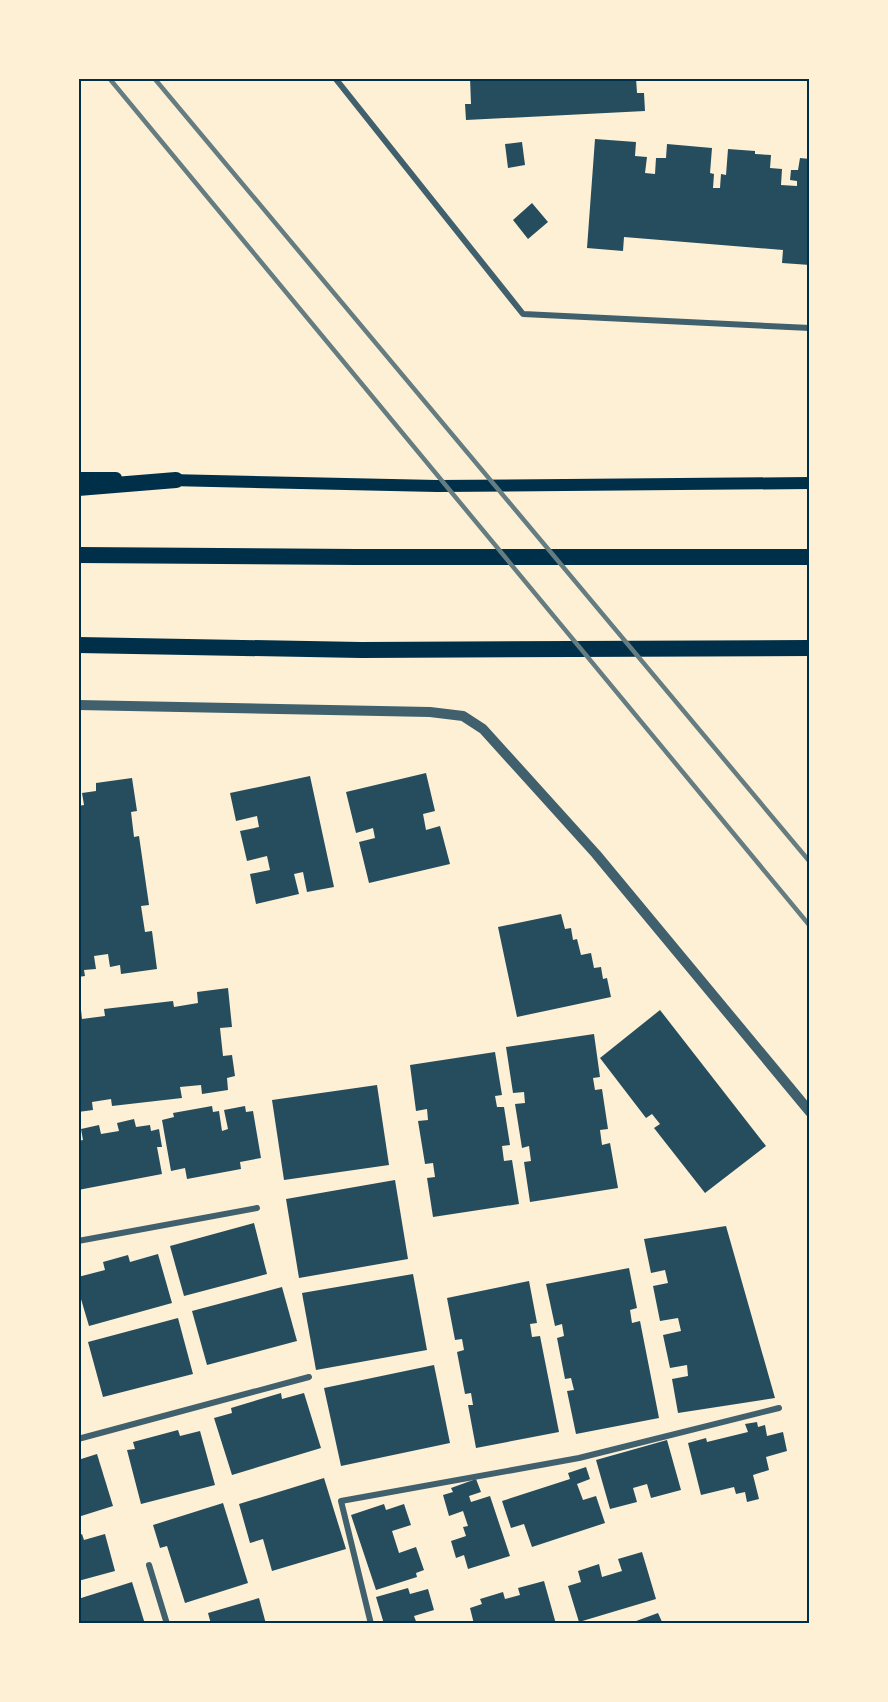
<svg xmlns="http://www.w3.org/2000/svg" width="888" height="1702" viewBox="0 0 888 1702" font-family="'Asap Condensed',sans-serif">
  <rect width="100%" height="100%" fill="#fdf0d5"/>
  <g fill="#264d5e">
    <polygon points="470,78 636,78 637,93 644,93 645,111 466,120 465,104 471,104"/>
    <polygon points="595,139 636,142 635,156 647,157 645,173 655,174 656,158 666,158 667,144 712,148 710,173 714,174 713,188 720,188 721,174 726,175 728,149 755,151 755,154 771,155 770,168 782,169 781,185 797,186 797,181 790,180 791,170 798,170 800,158 810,159 810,265 782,263 783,250 624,237 623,251 587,248"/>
    <polygon points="522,142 525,165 508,168 505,144"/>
    <polygon points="532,203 548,222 528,239 513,220"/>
    <polygon points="426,773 435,811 423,814 426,830 440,826 450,864 369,883 359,842 375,838 373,828 356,833 346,792"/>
    <polygon points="310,776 334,887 307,892 303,872 294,874 299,894 256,904 250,874 270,870 267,856 247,861 240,831 259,827 257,816 236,821 230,793"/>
    <polygon points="132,778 137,811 131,812 134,837 139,836 149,905 141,906 145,932 152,931 157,969 121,974 120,965 110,967 108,954 94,956 96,969 84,970 85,976 78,977 78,806 84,805 82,793 96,791 96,783"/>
    <polygon points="561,914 565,929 571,928 573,940 577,939 581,955 591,953 594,968 601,967 603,979 607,978 611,997 517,1017 498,927"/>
    <polygon points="228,988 232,1027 220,1028 223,1056 232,1055 235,1076 227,1078 228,1090 202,1094 201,1085 180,1087 182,1098 112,1106 111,1099 92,1102 93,1110 78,1112 78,1010 81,1010 82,1019 105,1016 104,1009 173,1001 174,1007 198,1003 197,992"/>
    <polygon points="660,1010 766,1146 705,1193 654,1128 660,1124 652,1114 646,1118 600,1058"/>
    <polygon points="594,1034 600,1077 593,1078 595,1090 602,1089 608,1129 600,1130 602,1145 610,1143 618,1188 530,1202 524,1162 531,1161 529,1146 522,1148 515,1104 525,1103 524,1092 513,1093 506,1047"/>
    <polygon points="495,1052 502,1095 495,1096 497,1107 504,1107 510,1145 502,1146 504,1161 512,1160 519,1204 433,1217 427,1178 435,1177 433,1163 425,1164 418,1121 428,1120 427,1109 416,1111 410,1065"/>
    <polygon points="377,1085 389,1165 284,1180 272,1100"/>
    <polygon points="212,1106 213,1112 219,1111 222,1131 228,1129 224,1110 245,1106 246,1112 253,1111 261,1158 240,1162 241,1169 187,1179 185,1168 171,1171 162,1120 174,1117 173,1113"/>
    <polygon points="134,1119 136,1127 150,1125 151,1131 159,1129 162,1147 157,1147 162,1174 78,1190 78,1141 83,1140 81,1129 99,1125 101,1134 119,1131 117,1123"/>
    <polygon points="395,1180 408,1259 299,1278 286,1199"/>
    <polygon points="254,1223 267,1274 184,1296 170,1246"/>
    <polygon points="726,1226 775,1398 678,1413 672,1379 688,1376 687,1365 670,1368 663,1335 681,1331 678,1318 660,1321 653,1286 668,1283 665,1270 651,1273 644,1239"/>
    <polygon points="158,1254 172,1303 89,1326 78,1289 78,1277 105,1270 103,1262 128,1255 130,1262"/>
    <polygon points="629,1268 637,1308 630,1310 632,1323 640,1321 659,1418 576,1434 567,1391 574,1390 571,1378 565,1379 557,1338 564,1336 562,1324 555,1326 546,1284"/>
    <polygon points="413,1274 427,1350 316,1370 302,1293"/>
    <polygon points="529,1281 537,1323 530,1324 532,1337 540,1336 559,1432 476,1448 468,1405 473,1405 471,1393 465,1394 457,1352 464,1350 462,1339 455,1340 447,1298"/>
    <polygon points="282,1287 297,1341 207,1365 192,1311"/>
    <polygon points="178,1318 193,1374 103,1397 88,1342"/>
    <polygon points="434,1365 450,1443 341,1466 324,1388"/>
    <polygon points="281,1393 282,1399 304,1393 321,1448 232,1475 214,1418 232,1413 231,1408"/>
    <polygon points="757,1422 758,1427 765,1425 767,1436 783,1432 787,1451 766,1457 769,1470 753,1475 759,1499 747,1502 745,1492 736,1494 734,1487 701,1495 688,1443 706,1438 707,1442 748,1432 745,1424"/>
    <polygon points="178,1430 180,1436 200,1431 215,1485 141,1504 127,1450 135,1449 133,1442"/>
    <polygon points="667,1440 681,1490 651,1498 647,1484 633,1488 637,1502 610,1509 596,1460"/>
    <polygon points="97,1454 113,1506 78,1517 78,1460"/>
    <polygon points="586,1467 590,1479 577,1484 583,1500 596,1496 605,1523 532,1547 524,1524 511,1528 502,1501 570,1479 568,1473"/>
    <polygon points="324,1478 346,1549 272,1571 263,1539 250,1543 239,1504"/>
    <polygon points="476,1479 481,1492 469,1496 471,1502 490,1496 510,1556 468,1569 464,1555 456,1558 451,1541 466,1536 463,1527 468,1526 463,1511 449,1516 443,1495 453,1492 451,1488"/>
    <polygon points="223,1503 248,1583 185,1603 167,1546 160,1548 153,1525"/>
    <polygon points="384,1504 386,1510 404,1504 411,1525 392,1531 399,1553 416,1547 424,1570 416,1573 417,1577 376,1590 351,1515"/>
    <polygon points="82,1534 84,1540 105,1534 115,1571 78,1581 78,1536"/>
    <polygon points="642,1552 656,1599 579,1622 568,1586 581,1582 578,1571 599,1564 602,1577 622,1571 618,1559"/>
    <polygon points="544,1581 556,1624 474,1624 470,1608 482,1604 480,1599 503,1592 505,1599 520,1595 518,1588"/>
    <polygon points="132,1582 145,1624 79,1624 78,1599"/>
    <polygon points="408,1588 410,1594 428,1589 434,1610 414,1616 417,1624 384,1624 376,1597"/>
    <polygon points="259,1598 266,1624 211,1624 208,1613"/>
    <polygon points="658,1613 663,1624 628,1624"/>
  </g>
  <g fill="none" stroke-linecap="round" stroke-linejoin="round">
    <g stroke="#3f606c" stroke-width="6">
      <polyline points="335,78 523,314 810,328"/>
      <polyline points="78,1241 257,1208"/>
      <polyline points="78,1439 309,1377"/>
      <polyline points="149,1565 167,1624"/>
      <polyline points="371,1624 341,1501 579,1458 779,1408"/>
    </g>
    <polyline stroke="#3f606c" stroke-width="10" points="78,705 430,712 463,716 483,729 596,854 810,1112"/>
    <g stroke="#003049" stroke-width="12">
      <polyline points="78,478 116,478"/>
      <polyline points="169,480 437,486 810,483"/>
    </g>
    <g stroke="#003049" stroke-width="16">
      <polyline points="78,488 176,480"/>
      <polyline points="78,555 357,557 810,557"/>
      <polyline points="78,645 361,650 810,648"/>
    </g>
    <g stroke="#657d81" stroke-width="4.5">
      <polyline points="109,78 810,926"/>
      <polyline points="154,78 810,862"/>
    </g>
  </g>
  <rect width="888" height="1702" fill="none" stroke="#fdf0d5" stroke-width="159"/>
  <rect x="80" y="80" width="728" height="1542" fill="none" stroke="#003049" stroke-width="2"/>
</svg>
